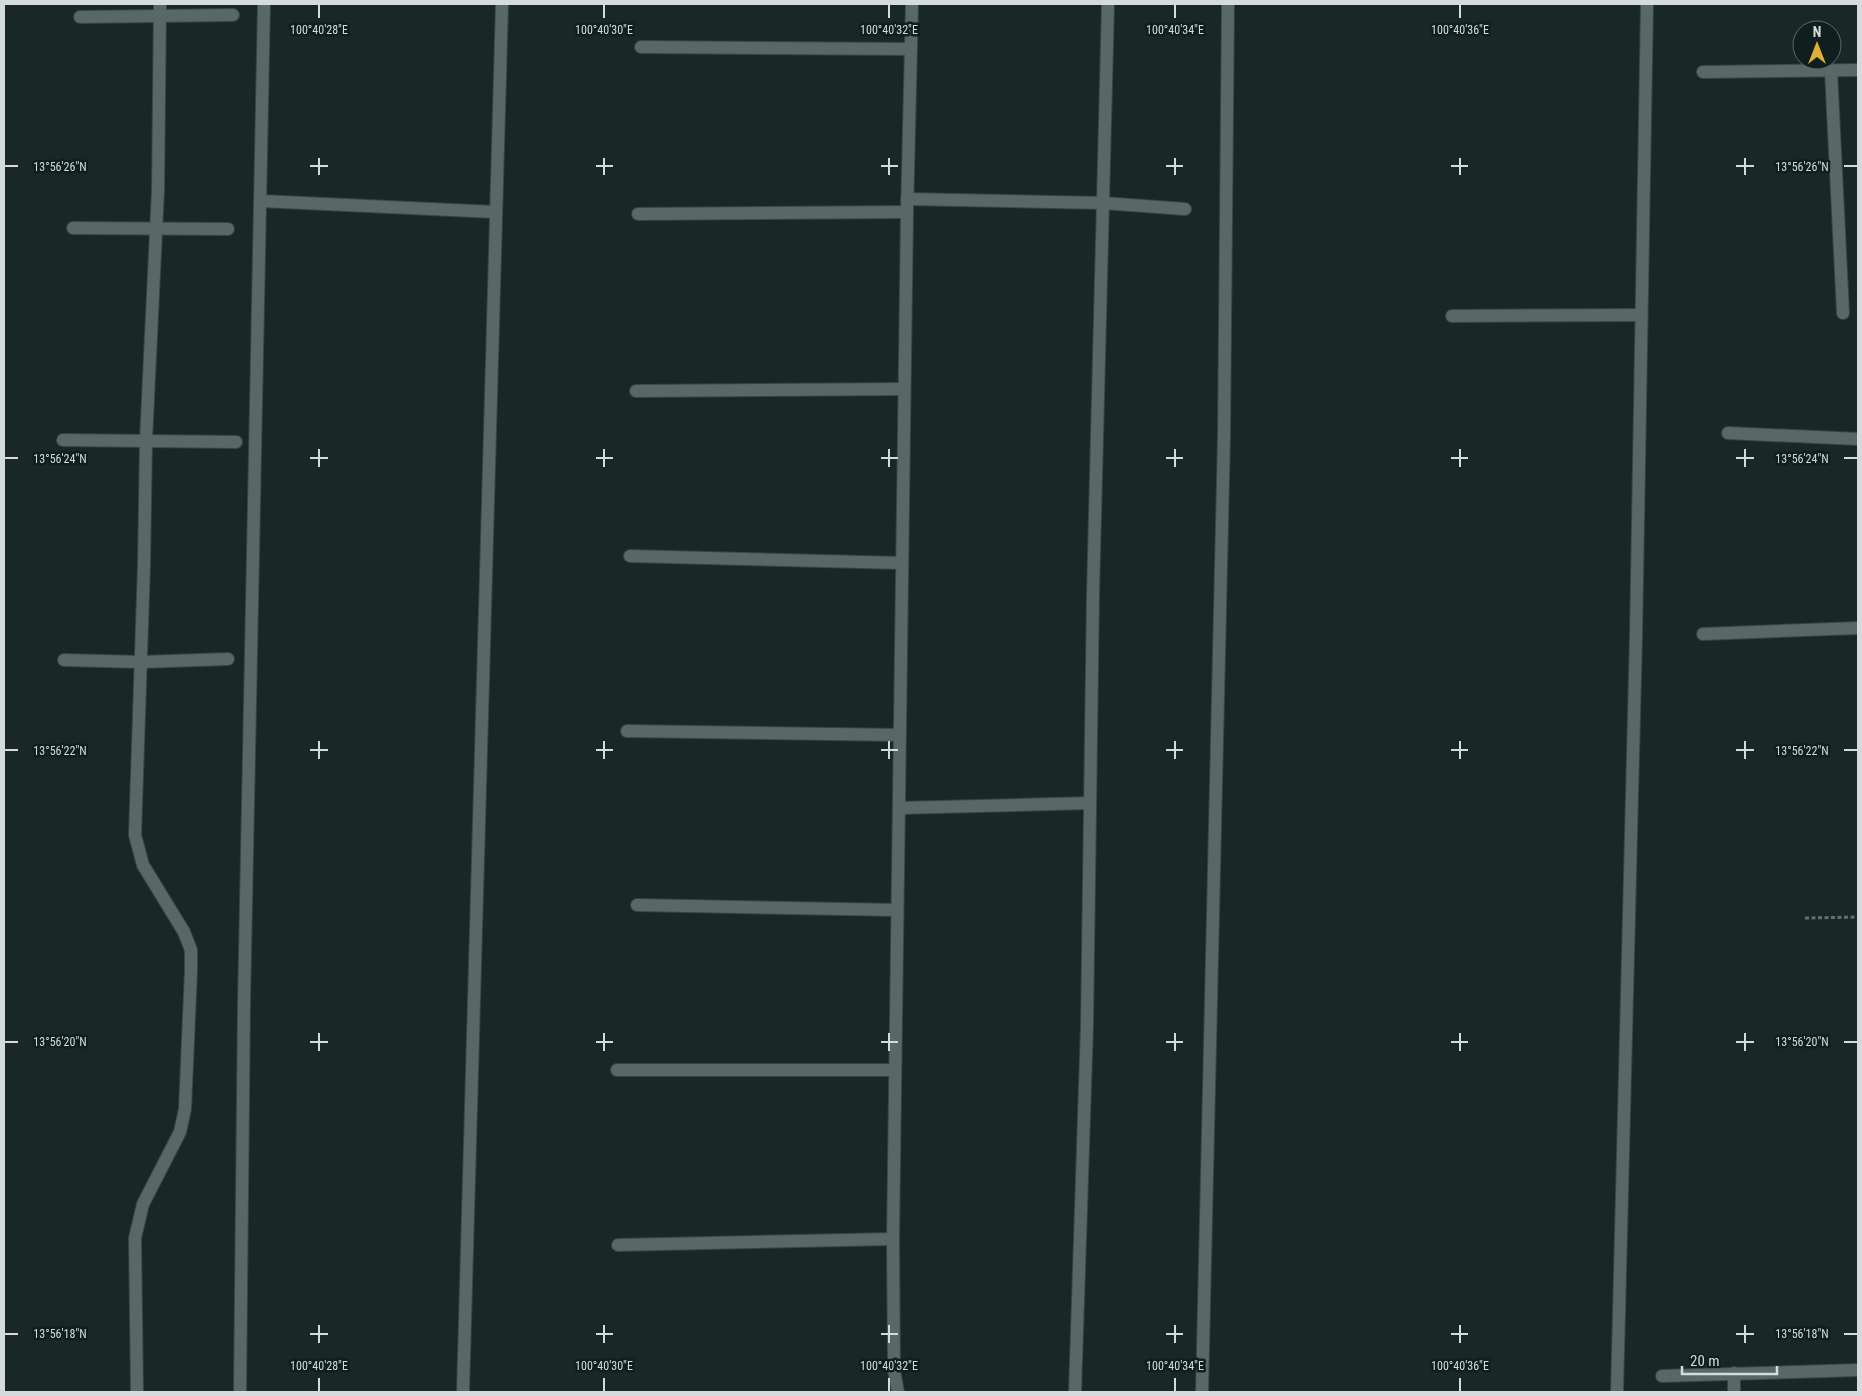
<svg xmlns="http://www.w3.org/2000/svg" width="1862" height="1396" viewBox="0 0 1862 1396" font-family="'Roboto Condensed',sans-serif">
  <rect width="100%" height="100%" fill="#192826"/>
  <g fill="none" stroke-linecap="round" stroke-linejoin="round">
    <defs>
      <g id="lane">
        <polyline points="1452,316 1641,315"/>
        <polyline points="1728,433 1858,439"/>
      </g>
      <g id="street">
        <polyline points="80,17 233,15"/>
        <polyline points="641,47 911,49"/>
        <polyline points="1831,71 1843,313"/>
        <polyline points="1703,72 1858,70"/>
        <polyline points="907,199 1103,203 1185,209"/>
        <polyline points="261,201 495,212"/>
        <polyline points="638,214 907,212"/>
        <polyline points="73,228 228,229"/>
        <polyline points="636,391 904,389"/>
        <polyline points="63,440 236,442"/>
        <polyline points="630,556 902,563"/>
        <polyline points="1703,634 1858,628"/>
        <polyline points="64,660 141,662 228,659"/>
        <polyline points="627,731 900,735"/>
        <polyline points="899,808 1090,803"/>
        <polyline points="637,905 897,910"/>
        <polyline points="617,1070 895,1070"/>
        <polyline points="618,1245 893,1239"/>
        <polyline points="1734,1373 1734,1392"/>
        <polyline points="1662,1376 1858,1370"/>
        <polyline points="137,1392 135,1238 143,1204 180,1132 185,1109 191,971 191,950 184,932 143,865 135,835 144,565 146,440 158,190 160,4"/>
        <polyline points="240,1392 244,1003 264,4"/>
        <polyline points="463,1392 502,4"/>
        <polyline points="898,1392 894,1370 893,1239 907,212 912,4"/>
        <polyline points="1075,1392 1087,1025 1093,594 1108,4"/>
        <polyline points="1202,1392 1224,436 1228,4"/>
        <polyline points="1617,1392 1636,636 1647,4"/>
      </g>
    </defs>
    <use href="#lane" stroke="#3a4544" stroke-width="14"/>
    <use href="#street" stroke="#3a4544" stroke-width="14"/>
    <polyline stroke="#63706e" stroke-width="3" stroke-dasharray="4 2.5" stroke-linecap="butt" points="1805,918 1858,917"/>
    <use href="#lane" stroke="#586866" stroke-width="12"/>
    <use href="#street" stroke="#586866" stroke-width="12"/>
  </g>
  <path fill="none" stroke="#d3dcdb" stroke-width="2" d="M319,5V18M604,5V18M889,5V18M1175,5V18M1460,5V18M319,158V175M604,158V175M889,158V175M1175,158V175M1460,158V175M1745,158V175M5,166H18M310,166H328M596,166H613M881,166H898M1166,166H1183M1451,166H1468M1736,166H1754M1844,166H1857M319,449V467M604,449V467M889,449V467M1175,449V467M1460,449V467M1745,449V467M5,458H18M310,458H328M596,458H613M881,458H898M1166,458H1183M1451,458H1468M1736,458H1754M1844,458H1857M319,741V759M604,741V759M889,741V759M1175,741V759M1460,741V759M1745,741V759M5,750H18M310,750H328M596,750H613M881,750H898M1166,750H1183M1451,750H1468M1736,750H1754M1844,750H1857M319,1033V1051M604,1033V1051M889,1033V1051M1175,1033V1051M1460,1033V1051M1745,1033V1051M5,1042H18M310,1042H328M596,1042H613M881,1042H898M1166,1042H1183M1451,1042H1468M1736,1042H1754M1844,1042H1857M319,1325V1343M604,1325V1343M889,1325V1343M1175,1325V1343M1460,1325V1343M1745,1325V1343M5,1334H18M310,1334H328M596,1334H613M881,1334H898M1166,1334H1183M1451,1334H1468M1736,1334H1754M1844,1334H1857M319,1378V1391M604,1378V1391M889,1378V1391M1175,1378V1391M1460,1378V1391"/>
  <g font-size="12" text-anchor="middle" fill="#d3dcdb" stroke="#101e1d" stroke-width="5" stroke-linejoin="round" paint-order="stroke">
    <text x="319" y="34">100°40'28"E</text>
    <text x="604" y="34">100°40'30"E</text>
    <text x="889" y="34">100°40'32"E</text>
    <text x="1175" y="34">100°40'34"E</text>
    <text x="1460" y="34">100°40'36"E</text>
    <text x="60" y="171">13°56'26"N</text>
    <text x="1802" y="171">13°56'26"N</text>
    <text x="60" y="463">13°56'24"N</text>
    <text x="1802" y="463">13°56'24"N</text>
    <text x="60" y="755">13°56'22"N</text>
    <text x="1802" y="755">13°56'22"N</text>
    <text x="60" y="1046">13°56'20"N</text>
    <text x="1802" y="1046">13°56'20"N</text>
    <text x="60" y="1338">13°56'18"N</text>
    <text x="1802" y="1338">13°56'18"N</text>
    <text x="319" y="1370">100°40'28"E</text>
    <text x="604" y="1370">100°40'30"E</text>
    <text x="889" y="1370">100°40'32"E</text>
    <text x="1175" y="1370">100°40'34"E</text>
    <text x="1460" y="1370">100°40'36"E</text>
  </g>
  <rect width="1862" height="1396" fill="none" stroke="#d3dcdb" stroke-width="10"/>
  <g transform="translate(1817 45)"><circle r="24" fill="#101e1d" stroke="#5e6a69"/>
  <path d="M0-4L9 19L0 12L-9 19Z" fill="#e0b034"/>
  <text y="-8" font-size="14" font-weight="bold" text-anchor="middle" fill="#d3dcdb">N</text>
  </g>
  <path d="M1682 1366v8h95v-8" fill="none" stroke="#d3dcdb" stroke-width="2.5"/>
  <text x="1690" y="1366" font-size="15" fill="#d3dcdb" stroke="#101e1d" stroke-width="4" paint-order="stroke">20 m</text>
</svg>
